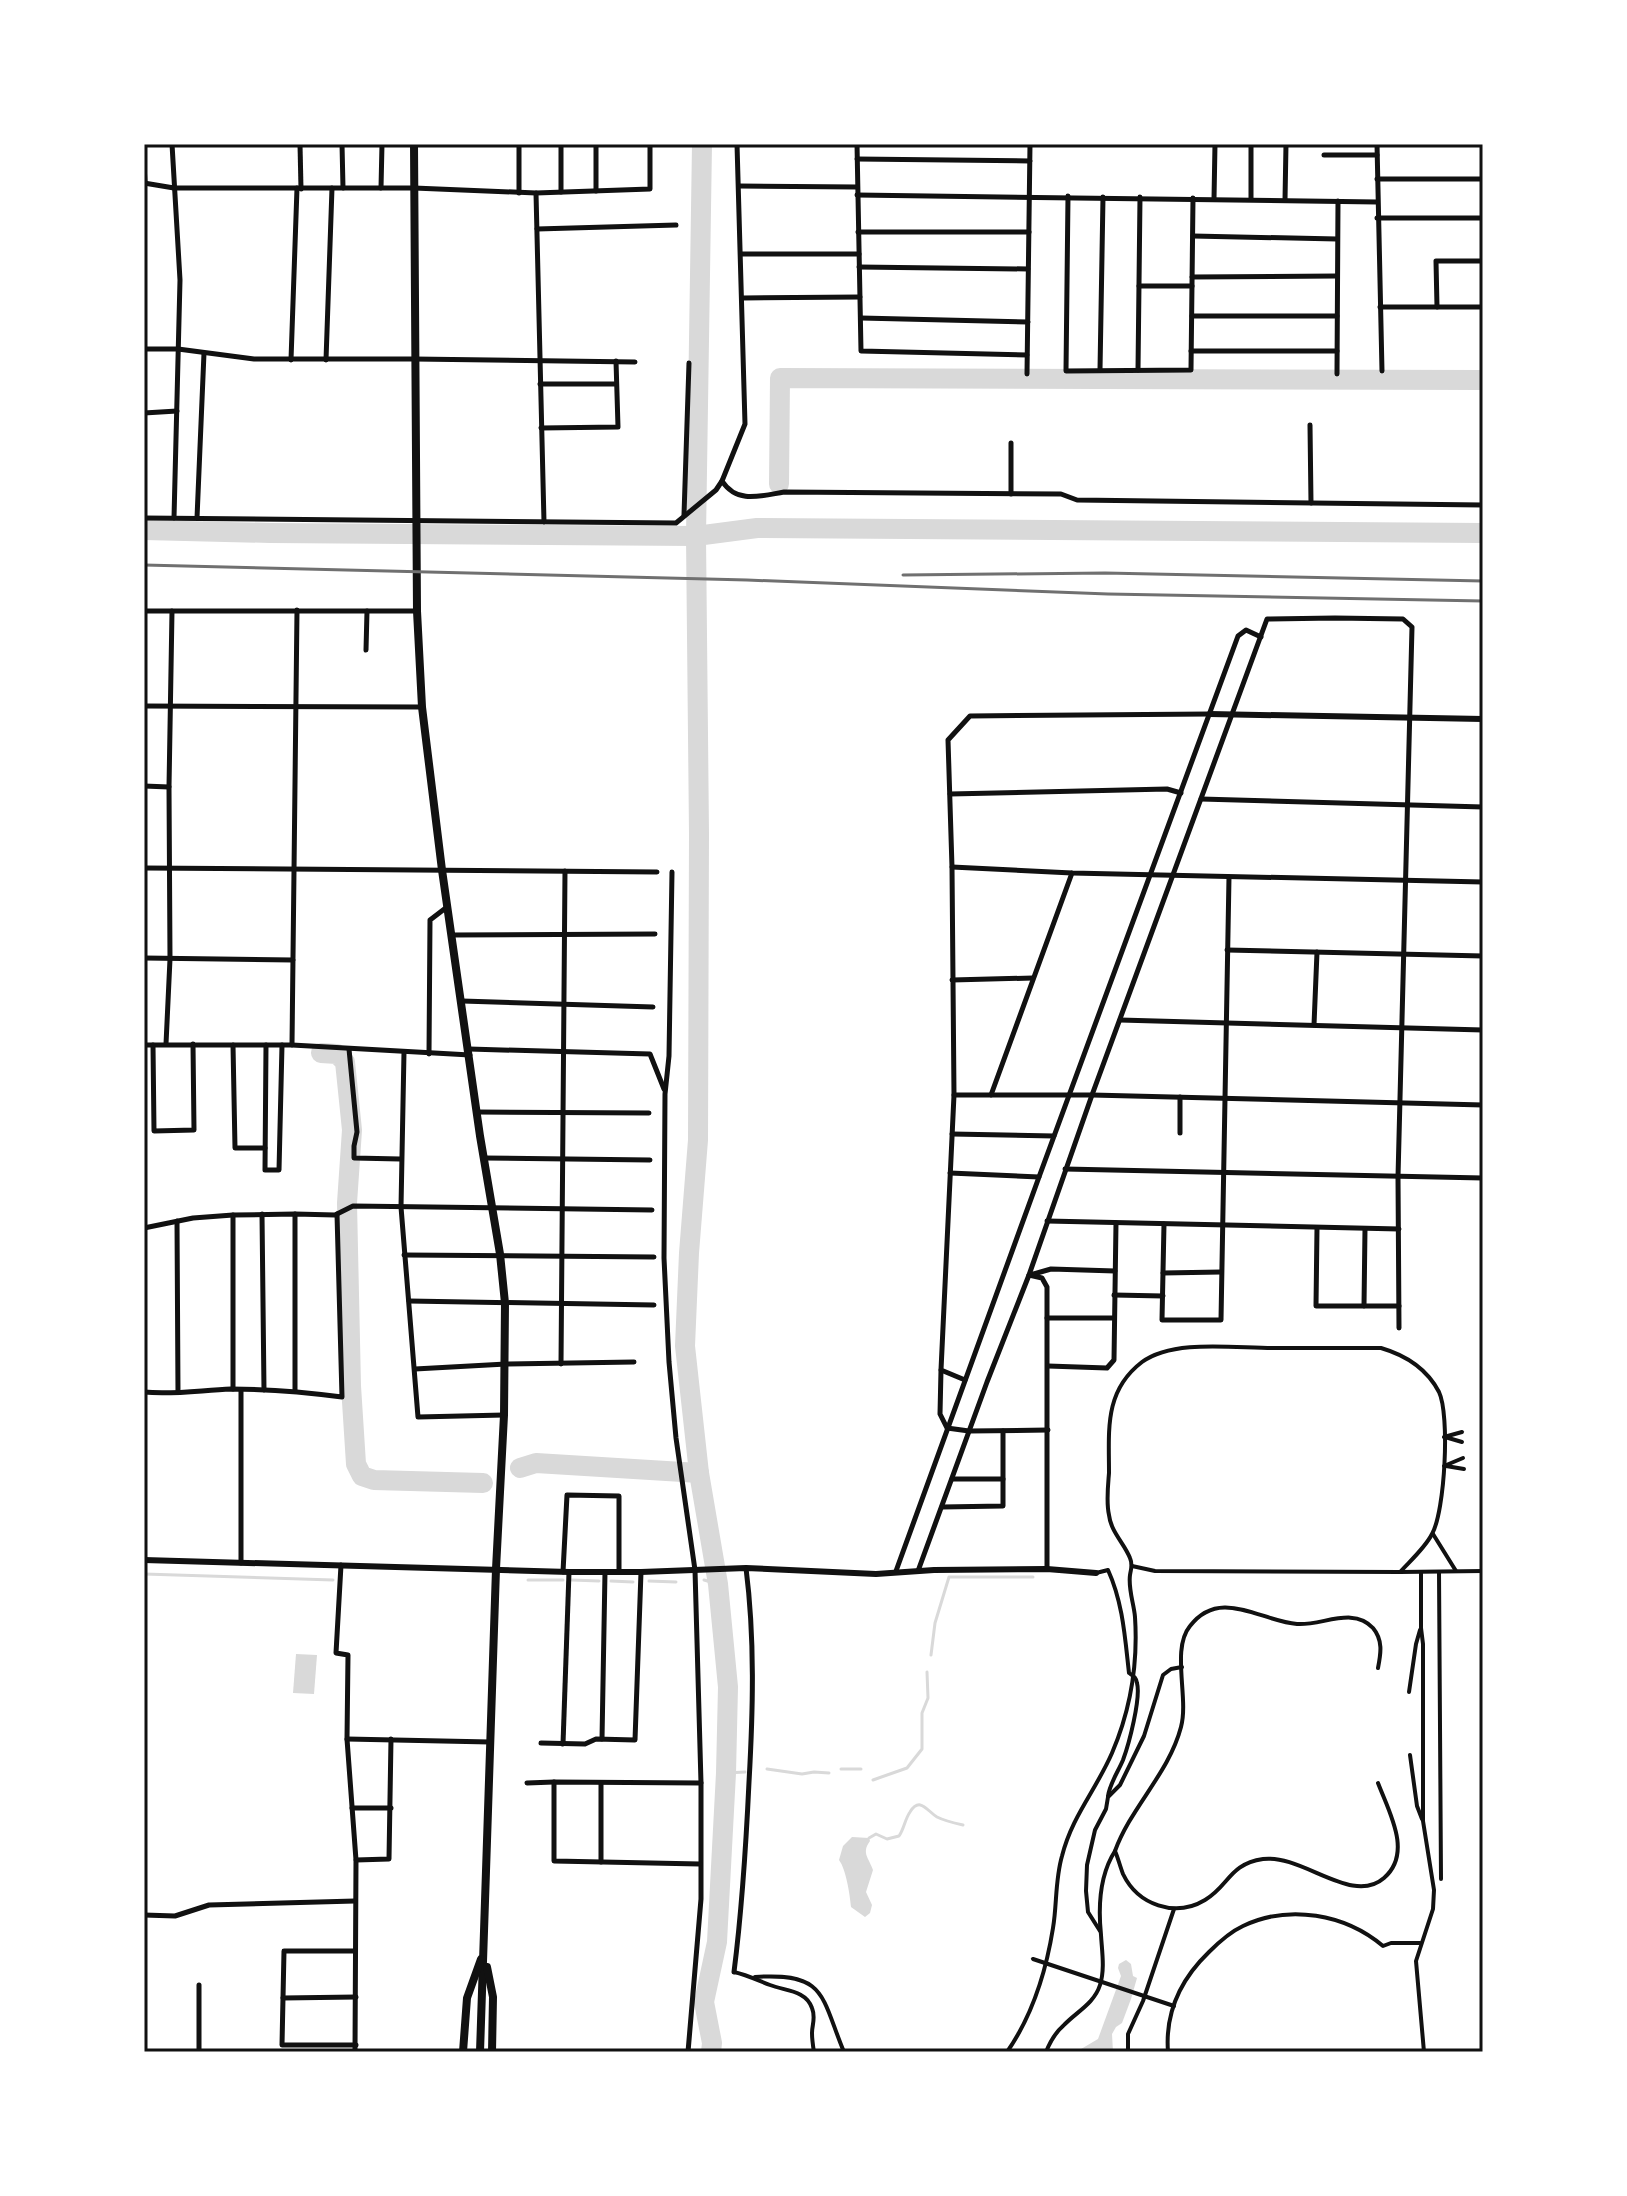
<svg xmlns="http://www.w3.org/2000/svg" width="1627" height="2196" viewBox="0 0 1627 2196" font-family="'Archivo Narrow',sans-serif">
  <rect width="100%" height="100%" fill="#fff"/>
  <g fill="#d9d9d9">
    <polygon points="296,1654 317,1655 314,1694 293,1693"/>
    <path d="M852,1837L869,1838L870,1841C861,1853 869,1858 873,1870L866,1892L872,1905L870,1913L865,1917L851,1907C850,1895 846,1869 839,1860L843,1846Z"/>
    <polygon points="1126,1960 1131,1964 1133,1976 1137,1978 1131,1999 1122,2023 1116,2027 1112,2034 1113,2052 1076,2052 1098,2039 1121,1976 1118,1968 1119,1964"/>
  </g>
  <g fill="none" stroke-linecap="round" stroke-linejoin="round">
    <g stroke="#d9d9d9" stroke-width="3">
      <polyline points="144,1574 333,1580"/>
      <polyline points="528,1580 563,1580"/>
      <polyline points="572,1580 599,1581"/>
      <polyline points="704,1580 718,1584"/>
      <polyline points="611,1581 633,1582"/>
      <polyline points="649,1581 676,1582"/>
      <polyline points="931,1655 935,1623 949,1577 1033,1577"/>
      <polyline points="767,1769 802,1774 814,1772 829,1773"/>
      <polyline points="841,1769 861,1769"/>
      <polyline points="726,1773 745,1772"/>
      <polyline points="873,1780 907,1768 922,1749 922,1713 928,1698 927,1672"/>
      <path d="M869,1838L876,1834L887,1839L899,1836C904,1829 905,1819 910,1812C920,1796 927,1811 937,1817C945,1821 954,1823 963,1825"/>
    </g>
    <g stroke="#d9d9d9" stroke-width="20">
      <polyline points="702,144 696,536 699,834 698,1140 689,1253 685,1346 699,1473 718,1584 728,1687 726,1773 717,1942 704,2002 712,2043 711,2052"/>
      <polyline points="779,484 780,378 1483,380"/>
      <polyline points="144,530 270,533 696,536 757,528 1483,533"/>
      <polyline points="321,1053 337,1054 345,1062 352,1130 347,1203 351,1386 356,1464 362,1476 374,1480 483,1483"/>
      <polyline points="520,1468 536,1463 699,1473"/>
    </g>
    <g stroke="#111" stroke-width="4">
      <polyline points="1444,1437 1462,1432"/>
      <polyline points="1445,1437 1462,1442"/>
      <polyline points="1444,1466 1463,1458"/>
      <polyline points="1446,1466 1464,1469"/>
      <polyline points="1433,1534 1456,1571"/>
      <polyline points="1132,1566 1155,1571 1400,1572 1483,1571"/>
      <polyline points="1421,1572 1421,1628 1423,1644 1423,1821 1434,1890 1433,1909 1416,1961 1424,2052"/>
      <polyline points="1439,1572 1441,1879"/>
      <path d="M1096,1573L1108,1570C1123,1603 1125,1638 1129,1673C1133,1676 1136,1677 1137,1683C1141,1698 1129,1744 1123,1760C1118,1772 1110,1783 1108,1796"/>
      <polyline points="1409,1692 1416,1644 1420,1630"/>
      <polyline points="1410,1755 1417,1806 1422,1819"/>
      <path d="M1378,1783C1389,1812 1413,1853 1384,1878C1352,1906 1303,1854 1263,1859C1229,1864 1229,1886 1205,1900C1175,1918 1138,1905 1123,1874C1120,1866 1118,1858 1115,1851C1131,1807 1169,1773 1181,1727C1189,1698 1171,1649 1190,1626C1220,1587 1260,1621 1297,1624C1322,1626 1353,1606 1373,1628C1383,1640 1381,1653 1378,1668"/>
      <polyline points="1100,1931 1088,1912 1086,1891 1087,1865 1095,1830 1106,1809 1108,1797 1120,1785 1144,1736 1163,1675 1171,1669 1182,1667"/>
      <polyline points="1033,1959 1174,2006"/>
      <path d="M734,1972C747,1975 757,1980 770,1985C785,1991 806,1990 812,2008C816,2018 812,2024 812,2033C812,2039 813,2046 814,2052"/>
      <path d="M755,1977C827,1972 821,1997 844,2052"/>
      <path d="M1007,2052C1032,2016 1046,1972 1053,1928C1057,1905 1055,1880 1062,1856C1072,1816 1096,1790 1112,1753C1130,1711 1138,1663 1135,1617C1134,1604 1128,1589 1130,1575C1131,1568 1133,1565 1130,1558C1124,1543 1111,1532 1109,1515C1106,1502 1108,1486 1109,1473C1109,1430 1104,1391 1142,1362C1173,1339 1234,1348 1272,1348C1308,1348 1345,1348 1381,1348C1405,1355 1427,1369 1439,1392C1450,1415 1445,1511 1432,1534C1425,1548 1410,1561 1400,1572"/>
      <path d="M1046,2052C1050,2042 1055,2033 1063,2026C1076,2012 1094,2004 1100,1985C1105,1969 1102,1952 1101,1935C1098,1906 1099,1876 1115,1851"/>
      <polyline points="1128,2052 1128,2034 1143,2001 1174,1909"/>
      <path d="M1168,2052C1165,2013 1181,1979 1209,1952C1219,1942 1230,1932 1243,1926C1289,1904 1345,1914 1383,1946L1391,1943H1420"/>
    </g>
    <g stroke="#111" stroke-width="5">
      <polyline points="172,144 180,280 174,518"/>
      <polyline points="300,144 301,189"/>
      <polyline points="342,144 343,188"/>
      <polyline points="561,144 561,192"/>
      <polyline points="596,144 596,191"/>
      <polyline points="857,144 861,351 1027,355"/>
      <polyline points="1377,144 1382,371"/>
      <polyline points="1401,144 1483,144"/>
      <polyline points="1324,155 1377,155"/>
      <polyline points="857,159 1030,161"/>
      <polyline points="144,164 145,183"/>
      <polyline points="1377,179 1483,179"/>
      <polyline points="144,183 174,188 414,188 536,193 650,189 650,144"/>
      <polyline points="739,186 857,187"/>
      <polyline points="381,188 382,144"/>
      <polyline points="519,193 519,144"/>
      <polyline points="536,193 544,522"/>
      <polyline points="857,195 1377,202"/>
      <polyline points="1068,196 1066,371 1191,370 1193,198"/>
      <polyline points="1214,199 1215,144"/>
      <polyline points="1251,199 1251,144"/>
      <polyline points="1285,200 1286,144"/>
      <polyline points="1377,218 1483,218"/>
      <polyline points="537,229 676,225"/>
      <polyline points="858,232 1029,232"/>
      <polyline points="1193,236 1337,239"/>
      <polyline points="742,254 859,254"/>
      <polyline points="859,267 1028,269"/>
      <polyline points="1192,277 1337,276"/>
      <polyline points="1139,286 1192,286"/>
      <polyline points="743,298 860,297"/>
      <polyline points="1380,307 1483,307"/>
      <polyline points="1437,307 1436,261 1483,261"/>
      <polyline points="1192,316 1337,316"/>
      <polyline points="861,318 1028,322"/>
      <polyline points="144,349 178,349 254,359 414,359 635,362"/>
      <polyline points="1191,351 1337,351"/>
      <polyline points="291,360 297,188"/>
      <polyline points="326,360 332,188"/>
      <polyline points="1100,370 1103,197"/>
      <polyline points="1138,370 1140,197"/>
      <polyline points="1027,374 1030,144"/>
      <polyline points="1337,374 1338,201"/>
      <polyline points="540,384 616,384"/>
      <polyline points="144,413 177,411"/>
      <polyline points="1310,425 1311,503"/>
      <polyline points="541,428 618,427 616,361"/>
      <polyline points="1011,443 1011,494"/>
      <polyline points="722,481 745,424 737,144"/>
      <polyline points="684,515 689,363"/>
      <path d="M144,518L676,523L716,490L722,481C737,504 760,496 784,492L1061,494L1077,500L1483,505"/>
      <polyline points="197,518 204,353"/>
      <polyline points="144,611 417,611"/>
      <polyline points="366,650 367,611"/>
      <polyline points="144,706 422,707"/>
      <polyline points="144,786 169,787"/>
      <polyline points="950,794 1167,789 1181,793"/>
      <polyline points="1201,799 1483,807"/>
      <polyline points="952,867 1072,873 1483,882"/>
      <polyline points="144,868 657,872"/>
      <polyline points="672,872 669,1056 665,1094 664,1258 669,1362 676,1438 695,1570 701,1783 701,1899 688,2052"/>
      <polyline points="452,935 655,934"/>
      <polyline points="1227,950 1483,956"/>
      <polyline points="144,958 293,960"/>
      <polyline points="952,980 1033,978"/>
      <polyline points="462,1001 653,1007"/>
      <polyline points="1120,1020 1483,1030"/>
      <polyline points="1314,1025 1317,952"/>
      <polyline points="166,1044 170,959 169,787 172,611"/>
      <polyline points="144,1045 292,1045 470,1055"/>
      <polyline points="153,1045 154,1131 194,1130 193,1044"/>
      <polyline points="233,1045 235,1148 265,1148"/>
      <polyline points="266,1045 265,1170 279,1170 282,1045"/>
      <polyline points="292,1045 297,610"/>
      <polyline points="349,1049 357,1132 354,1146 354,1158 400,1159"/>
      <polyline points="469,1049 650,1054 664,1089"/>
      <polyline points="404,1052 401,1207 418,1417 504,1415"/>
      <polyline points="429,1054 430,920 447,907"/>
      <polyline points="954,1095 1092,1095 1483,1105"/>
      <polyline points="991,1095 1072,873"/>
      <polyline points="1180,1097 1180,1133"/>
      <polyline points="477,1112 649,1113"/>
      <polyline points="952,1134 1054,1136"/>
      <polyline points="484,1158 650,1160"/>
      <polyline points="1065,1169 1483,1178"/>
      <polyline points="950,1173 1039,1177"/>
      <polyline points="262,1214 264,1390"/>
      <polyline points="295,1214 295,1391"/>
      <polyline points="177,1221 178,1392"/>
      <polyline points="1047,1221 1399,1229"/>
      <polyline points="1164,1224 1162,1320 1221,1320 1229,877"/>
      <polyline points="144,1228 193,1218 233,1215 295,1214 335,1215 353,1206 652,1210"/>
      <polyline points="1317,1228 1316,1306 1399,1306"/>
      <polyline points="404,1255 654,1257"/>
      <polyline points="1163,1273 1221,1272"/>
      <polyline points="1029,1275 1042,1278 1047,1287 1047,1569"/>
      <polyline points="1030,1275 1051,1269 1115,1271"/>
      <polyline points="1114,1295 1163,1296"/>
      <polyline points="409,1301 654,1305"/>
      <polyline points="1364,1306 1365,1229"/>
      <polyline points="1047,1318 1114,1318"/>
      <polyline points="561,1364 565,871"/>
      <polyline points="1048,1366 1107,1368 1114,1360 1116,1223"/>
      <polyline points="415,1369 506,1364 634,1362"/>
      <polyline points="941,1370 940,1414 947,1428 969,1431 1048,1430"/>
      <polyline points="965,1380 941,1370 954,1095 952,867 948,740 970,716 1210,714"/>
      <polyline points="233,1389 233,1215"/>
      <path d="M144,1392C173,1395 202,1390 231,1389C269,1389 305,1392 342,1397L337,1214"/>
      <polyline points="952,1479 1003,1479"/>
      <polyline points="942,1507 1003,1506 1003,1431"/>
      <polyline points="241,1563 241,1390"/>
      <polyline points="341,1565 336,1653 348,1655 347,1739 356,1860 355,2052"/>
      <polyline points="896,1571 1039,1177 1238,636 1246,630 1261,637"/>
      <polyline points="918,1571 987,1382 1029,1275 1092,1095 1267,619 1335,618 1403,619 1412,627 1398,1177 1399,1328"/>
      <polyline points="563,1572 567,1495 619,1496 619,1572"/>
      <polyline points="347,1739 490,1742"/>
      <polyline points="602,1739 605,1572"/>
      <polyline points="541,1743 585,1744 596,1739 635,1740 641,1572"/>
      <polyline points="563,1744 569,1572"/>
      <polyline points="527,1783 554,1782"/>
      <polyline points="601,1783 601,1862"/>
      <polyline points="352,1808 391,1808"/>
      <polyline points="356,1860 389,1859 391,1739"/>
      <polyline points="700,1864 554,1861 554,1782 701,1783"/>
      <polyline points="144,1915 175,1916 209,1905 355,1901"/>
      <polyline points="355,1951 284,1951 282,2045 356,2045"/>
      <path d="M734,1972C742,1909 746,1846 749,1782C753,1711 755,1639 746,1568"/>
      <polyline points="283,1998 356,1997"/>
      <polyline points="199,2052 199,1985"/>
    </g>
    <g stroke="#111" stroke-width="6">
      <polyline points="1210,714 1483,719"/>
      <polyline points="144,1560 569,1572 641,1572 746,1568 876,1574 934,1570 1047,1569 1096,1573"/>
    </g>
    <g stroke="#111" stroke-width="8">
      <polyline points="414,144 417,611 422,707 442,870 480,1136 500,1254 505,1303 504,1415 496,1569 480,2052"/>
      <polyline points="487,1967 493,1997 492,2052"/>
      <polyline points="463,2052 467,1998 481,1959"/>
    </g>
    <g stroke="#707070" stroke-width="3">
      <polyline points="144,565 747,580 1108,594 1483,601"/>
      <polyline points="903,575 1105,573 1483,581"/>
    </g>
  </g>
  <rect width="1627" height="2196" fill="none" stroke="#ffffff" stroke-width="292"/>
  <rect x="146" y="146" width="1335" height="1904" fill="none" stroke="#111" stroke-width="3"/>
</svg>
